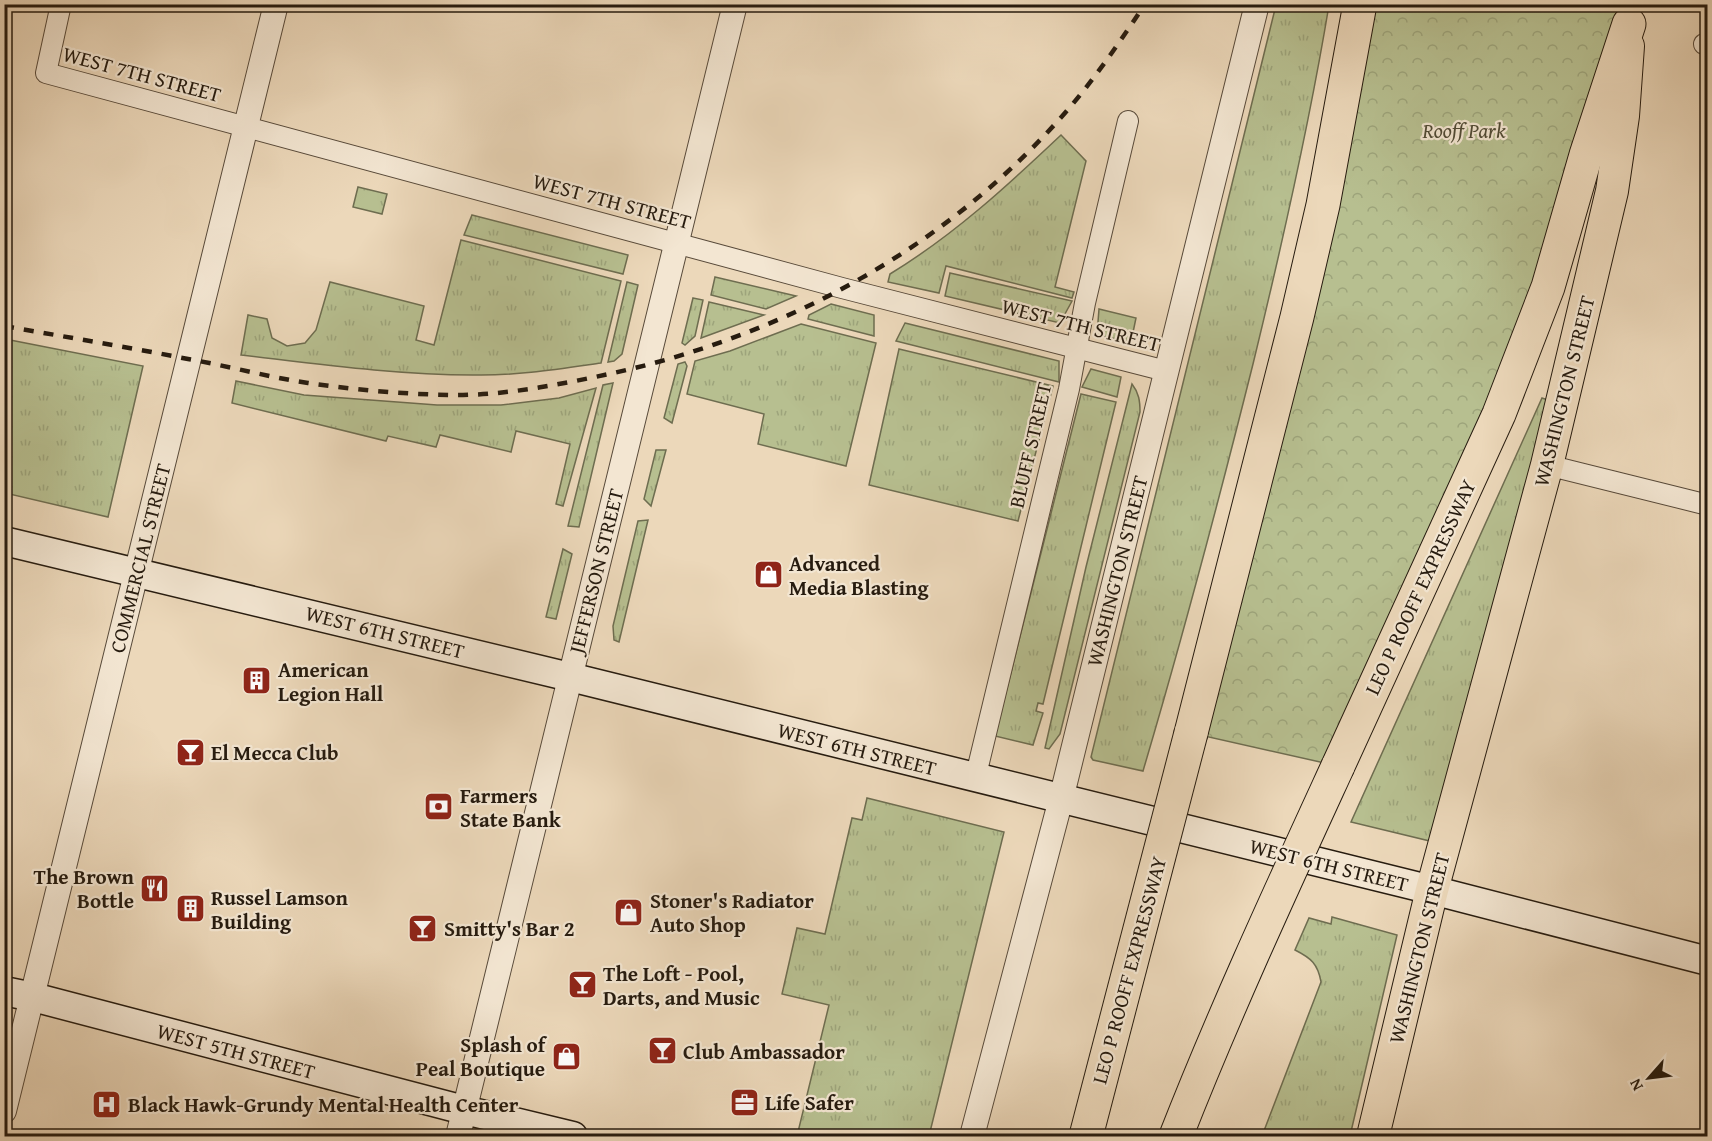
<svg xmlns="http://www.w3.org/2000/svg" width="1712" height="1141" viewBox="0 0 1712 1141" font-family="'Gentium Book Plus',serif">
  <defs>
    <pattern id="grass-tufts" width="24" height="20" patternUnits="userSpaceOnUse" patternTransform="scale(1.5)"><rect width="24" height="20" fill="#b7bf90"/><path d="M3 7l-1-3M5 7V3M7 7l1-3M15 17l-1-3M17 17v-4M19 17l1-3" fill="none" stroke="#9da47b"/></pattern>
    <pattern id="park-crowns" width="20" height="18" patternUnits="userSpaceOnUse" patternTransform="scale(1.5)"><rect width="20" height="18" fill="#b7bf90"/><path d="M2 6a3 3 0 1 1 6 0M12 15a3 3 0 1 1 6 0" fill="none" stroke="#9da47b"/></pattern>
  </defs>
  <rect width="100%" height="100%" fill="#ecd8ba"/>
  <filter id="stains"><feTurbulence type="fractalNoise" baseFrequency=".00333" numOctaves="4"/><feColorMatrix values="0 0 0 0 .2 0 0 0 0 .09 0 0 0 0 .02 0 0 0 .5 -.17"/></filter>
  <radialGradient id="worn" r=".72"><stop offset=".6" stop-color="#630" stop-opacity="0"/><stop offset="1" stop-color="#630" stop-opacity=".3"/></radialGradient>
  <g fill="url(#grass-tufts)" stroke="#6e6d50" stroke-width="1.5">
    <path d="M1276,5H1329C1309,126 1282,245 1253,364C1219,500 1183,636 1143,771L1093,760L1091,757Z"/>
    <path d="M1061,135L1086,161L1055,287L1074,292L1072,298L946,266L939,293L888,282L890,274C954,235 1007,186 1061,135Z"/>
    <polygon points="358,187 387,194 382,214 353,207"/>
    <polygon points="472,215 628,255 623,274 464,235"/>
    <path d="M461,240L621,281L601,363C559,369 516,376 473,375C396,375 318,364 241,355L248,315L267,319L272,338L287,346L305,343L316,330L330,282L424,306L416,340L434,345Z"/>
    <polygon points="950,273 1072,301 1060,323 945,296"/>
    <polygon points="715,277 796,296 766,309 711,295"/>
    <polygon points="627,282 638,285 622,354 614,361 608,362"/>
    <polygon points="693,298 703,300 695,336 685,345 682,343"/>
    <polygon points="709,302 764,315 701,338"/>
    <polygon points="831,304 874,315 874,336 808,319 809,315"/>
    <polygon points="1099,309 1136,318 1131,342 1097,335"/>
    <polygon points="905,323 1059,361 1059,382 896,341"/>
    <polygon points="801,324 876,343 846,466 758,444 764,414 687,394 695,361 730,351"/>
    <polygon points="5,339 143,366 108,517 5,493"/>
    <polygon points="899,349 1053,386 1018,521 869,485"/>
    <polygon points="685,362 687,366 672,423 664,418 678,364"/>
    <polygon points="1091,369 1121,377 1117,397 1082,387"/>
    <polygon points="236,381 304,395 437,405 501,405 559,398 596,388 563,506 556,504 570,444 516,431 511,452 440,435 436,447 388,436 386,441 232,403"/>
    <polygon points="613,383 579,527 568,526 603,385"/>
    <path d="M1132,384C1139,393 1140,401 1140,412L1060,734L1049,749L1045,748L1086,567Z"/>
    <polygon points="1081,394 1116,402 1043,704 1038,703 1036,711 1043,713 1033,745 995,736"/>
    <polygon points="1542,398 1548,400 1434,842 1351,822"/>
    <polygon points="656,450 666,450 651,506 644,499"/>
    <polygon points="648,520 619,642 614,640 613,626 638,521"/>
    <polygon points="563,549 572,554 556,619 546,617"/>
    <polygon points="867,798 1004,832 929,1136 797,1136 829,1005 782,994 797,928 825,934 852,818 862,820"/>
    <path d="M1332,917L1397,935L1350,1136H1262L1321,982C1318,964 1311,958 1295,950L1309,918L1331,924Z"/>
  </g>
  <polygon fill="url(#park-crowns)" stroke="#6e6d50" stroke-width="1.5" points="1358,5 1634,5 1548,287 1338,766 1191,733"/>
  <g fill="none" stroke-linecap="round" stroke-linejoin="round">
    <defs>
      <g id="minor">
        <polyline points="61,4 46,73 842,288 1166,371"/>
        <polyline points="1704,44 1708,45"/>
        <polyline points="1547,465 1708,505"/>
        <polyline points="975,779 1069,389 1085,303 1128,121"/>
      </g>
      <g id="tertiary">
        <polyline points="4,1111 276,4"/>
        <polyline points="458,1136 735,4"/>
        <polyline points="972,1136 1061,799 1257,4"/>
      </g>
      <g id="secondary">
        <polyline points="4,541 570,677 1432,890 1708,961"/>
        <polyline points="4,991 33,997 464,1110 573,1136"/>
      </g>
      <polyline id="primary" points="1373,1136 1432,890 1547,465 1612,191 1623,116 1628,46"/>
      <g id="motorway">
        <polyline points="1191,733 1297,317 1323,205 1360,4"/>
        <polyline points="1338,766 1499,414 1548,287 1586,155 1629,24"/>
      </g>
    </defs>
    <use href="#minor" stroke="#584a3a" stroke-width="22"/>
    <use href="#tertiary" stroke="#584a3a" stroke-width="26"/>
    <use href="#secondary" stroke="#261b0f" stroke-width="31"/>
    <use href="#primary" stroke="#261b0f" stroke-width="34"/>
    <use href="#motorway" stroke="#261b0f" stroke-width="35"/>
    <use href="#minor" stroke="#f3e6d2" stroke-width="20"/>
    <use href="#tertiary" stroke="#f3e6d2" stroke-width="24"/>
    <use href="#secondary" stroke="#f3e6d2" stroke-width="28"/>
    <use href="#primary" stroke="#ecd8ba" stroke-width="32"/>
    <use href="#motorway" stroke="#ecd8ba" stroke-width="33"/>
    <path stroke="#261b0f" stroke-width="4.5" stroke-dasharray="10 10" stroke-linecap="butt" d="M4,326C66,337 127,347 188,359C228,366 268,377 308,383C355,390 403,394 449,395C502,396 557,385 609,374C779,337 938,253 1056,123C1089,87 1118,45 1145,4"/>
    <defs>
      <g id="motorway-bridge">
        <polyline points="1086,1136 1191,733"/>
        <path d="M1176,1136C1225,1011 1282,888 1338,766"/>
      </g>
    </defs>
    <use href="#motorway-bridge" stroke="#261b0f" stroke-width="35" stroke-linecap="butt"/>
    <use href="#motorway-bridge" stroke="#ecd8ba" stroke-width="33"/>
  </g>
  <defs>
    <symbol id="shop-square" viewBox="-11 -11 22 22"><rect x="-9" y="-9" width="18" height="18" rx="4" fill="#8f2418" stroke="#f3e6d2"/><path d="M-5-2.5h2.3a2.7 3.5 0 0 1 5.4 0H5L5.5 6h-11ZM-1.5-2.5h3a1.5 2.3 0 0 0-3 0Z" fill="#fff"/></symbol>
    <symbol id="building-square" viewBox="-11 -11 22 22"><rect x="-9" y="-9" width="18" height="18" rx="4" fill="#8f2418" stroke="#f3e6d2"/><path d="M-4-6H4V6H1V3H-1V6H-4ZM-2.5-4.3h1.7v1.8h-1.7ZM.8-4.3h1.7v1.8H.8ZM-2.5-1h1.7V.8h-1.7ZM.8-1h1.7V.8H.8Z" fill="#fff"/></symbol>
    <symbol id="bar-square" viewBox="-11 -11 22 22"><rect x="-9" y="-9" width="18" height="18" rx="4" fill="#8f2418" stroke="#f3e6d2"/><path d="M-6-5H6L.8 .8V4.5H3.5V6h-7V4.5H-.8V.8Z" fill="#fff"/></symbol>
    <symbol id="bank-square" viewBox="-11 -11 22 22"><rect x="-9" y="-9" width="18" height="18" rx="4" fill="#8f2418" stroke="#f3e6d2"/><path d="M-6-4H6V4H-6ZM0-2.3a2.3 2.3 0 1 0 0 4.6a2.3 2.3 0 1 0 0-4.6Z" fill="#fff"/></symbol>
    <symbol id="restaurant-square" viewBox="-11 -11 22 22"><rect x="-9" y="-9" width="18" height="18" rx="4" fill="#8f2418" stroke="#f3e6d2"/><path d="M-5-6h1v4h1v-4h1v4h1v-4h1v5L-1.5 .5V6h-2V.5L-5-1ZM5-6V6H3V1.5H1.5Q1.5-4 5-6Z" fill="#fff"/></symbol>
    <symbol id="office-square" viewBox="-11 -11 22 22"><rect x="-9" y="-9" width="18" height="18" rx="4" fill="#8f2418" stroke="#f3e6d2"/><path d="M-6-3h4V-5.5h4V-3h4V5H-6ZM-1-4.5V-3h2v-1.5ZM-6 0V1H6V0Z" fill="#fff"/></symbol>
    <symbol id="hospital-square" viewBox="-11 -11 22 22"><rect x="-9" y="-9" width="18" height="18" rx="4" fill="#8f2418" stroke="#f3e6d2"/><path d="M-5-5h3v3.5h4V-5h3V5h-3V1.5h-4V5h-3Z" fill="#fff"/></symbol>
  </defs>
  <g fill-rule="evenodd">
    <use href="#shop-square" x="752" y="558" width="33" height="33"/>
    <use href="#building-square" x="240" y="664" width="33" height="33"/>
    <use href="#bar-square" x="174" y="736" width="33" height="33"/>
    <use href="#bank-square" x="422" y="790" width="33" height="33"/>
    <use href="#restaurant-square" x="138" y="872" width="33" height="33"/>
    <use href="#building-square" x="174" y="892" width="33" height="33"/>
    <use href="#shop-square" x="612" y="896" width="33" height="33"/>
    <use href="#bar-square" x="406" y="912" width="33" height="33"/>
    <use href="#bar-square" x="566" y="968" width="33" height="33"/>
    <use href="#bar-square" x="646" y="1034" width="33" height="33"/>
    <use href="#shop-square" x="550" y="1040" width="33" height="33"/>
    <use href="#office-square" x="728" y="1086" width="33" height="33"/>
    <use href="#hospital-square" x="90" y="1088" width="33" height="33"/>
  </g>
  <g text-anchor="middle" dominant-baseline="central" stroke-width="4.5" stroke-linejoin="round" paint-order="stroke">
    <g font-size="21" fill="#261b0f" stroke="#f3e6d2">
      <text transform="translate(142 74) rotate(15)">WEST 7TH STREET</text>
      <text transform="translate(612 201) rotate(15)">WEST 7TH STREET</text>
      <text transform="translate(1081 325) rotate(14)">WEST 7TH STREET</text>
      <text transform="translate(1564 391) rotate(-76)">WASHINGTON STREET</text>
      <text transform="translate(1030 445) rotate(-77)">BLUFF STREET</text>
      <text transform="translate(140 558) rotate(-76)">COMMERCIAL STREET</text>
      <text transform="translate(596 571) rotate(-76)">JEFFERSON STREET</text>
      <text transform="translate(1117 571) rotate(-76)">WASHINGTON STREET</text>
      <text transform="translate(1420 587) rotate(-65)">LEO P ROOFF EXPRESSWAY</text>
      <text transform="translate(385 632) rotate(14)">WEST 6TH STREET</text>
      <text transform="translate(857 749) rotate(14)">WEST 6TH STREET</text>
      <text transform="translate(1329 865) rotate(14)">WEST 6TH STREET</text>
      <text transform="translate(1419 948) rotate(-76)">WASHINGTON STREET</text>
      <text transform="translate(1129 970) rotate(-75)">LEO P ROOFF EXPRESSWAY</text>
      <text transform="translate(236 1051) rotate(15)">WEST 5TH STREET</text>
    </g>
    <g font-size="21" font-style="italic" fill="#524c36" stroke="#f3e6d2">
      <text x="1464" y="130">Rooff Park</text>
    </g>
    <g font-size="21" font-weight="bold" fill="#261b0f" stroke="#f3e6d2" text-anchor="start">
      <text x="789" y="563">Advanced<tspan x="789" dy="24">Media Blasting</tspan></text>
      <text x="278" y="669">American<tspan x="278" dy="24">Legion Hall</tspan></text>
      <text x="211" y="752">El Mecca Club</text>
      <text x="460" y="795">Farmers<tspan x="460" dy="24">State Bank</tspan></text>
      <text x="134" y="876" text-anchor="end">The Brown<tspan x="134" dy="24">Bottle</tspan></text>
      <text x="211" y="897">Russel Lamson<tspan x="211" dy="24">Building</tspan></text>
      <text x="650" y="900">Stoner's Radiator<tspan x="650" dy="24">Auto Shop</tspan></text>
      <text x="444" y="928">Smitty's Bar 2</text>
      <text x="603" y="973">The Loft - Pool,<tspan x="603" dy="24">Darts, and Music</tspan></text>
      <text x="545" y="1044" text-anchor="end">Splash of<tspan x="545" dy="24">Peal Boutique</tspan></text>
      <text x="683" y="1051">Club Ambassador</text>
      <text x="765" y="1102">Life Safer</text>
      <text x="128" y="1104">Black Hawk-Grundy Mental Health Center</text>
    </g>
  </g>
  <rect width="1712" height="1141" fill="none" stroke="#ecd8ba" stroke-width="24"/>
  <rect x="6" y="6" width="1700" height="1129" fill="none" stroke="#261b0f" stroke-width="3"/>
  <rect x="12" y="12" width="1688" height="1117" fill="none" stroke="#261b0f" stroke-width="1.5"/>
  <g transform="translate(1649 1078) rotate(242)" stroke="#f3e6d2" stroke-width="4.5" paint-order="stroke">
  <path d="M0-4.5L10 22L0 15L-10 22Z" fill="#261b0f"/>
  <text y="-9" font-size="16" font-weight="bold" text-anchor="middle" fill="#261b0f">N</text>
  </g>
  <rect width="100%" height="100%" filter="url(#stains)"/>
  <rect width="100%" height="100%" fill="url(#worn)"/>
</svg>
